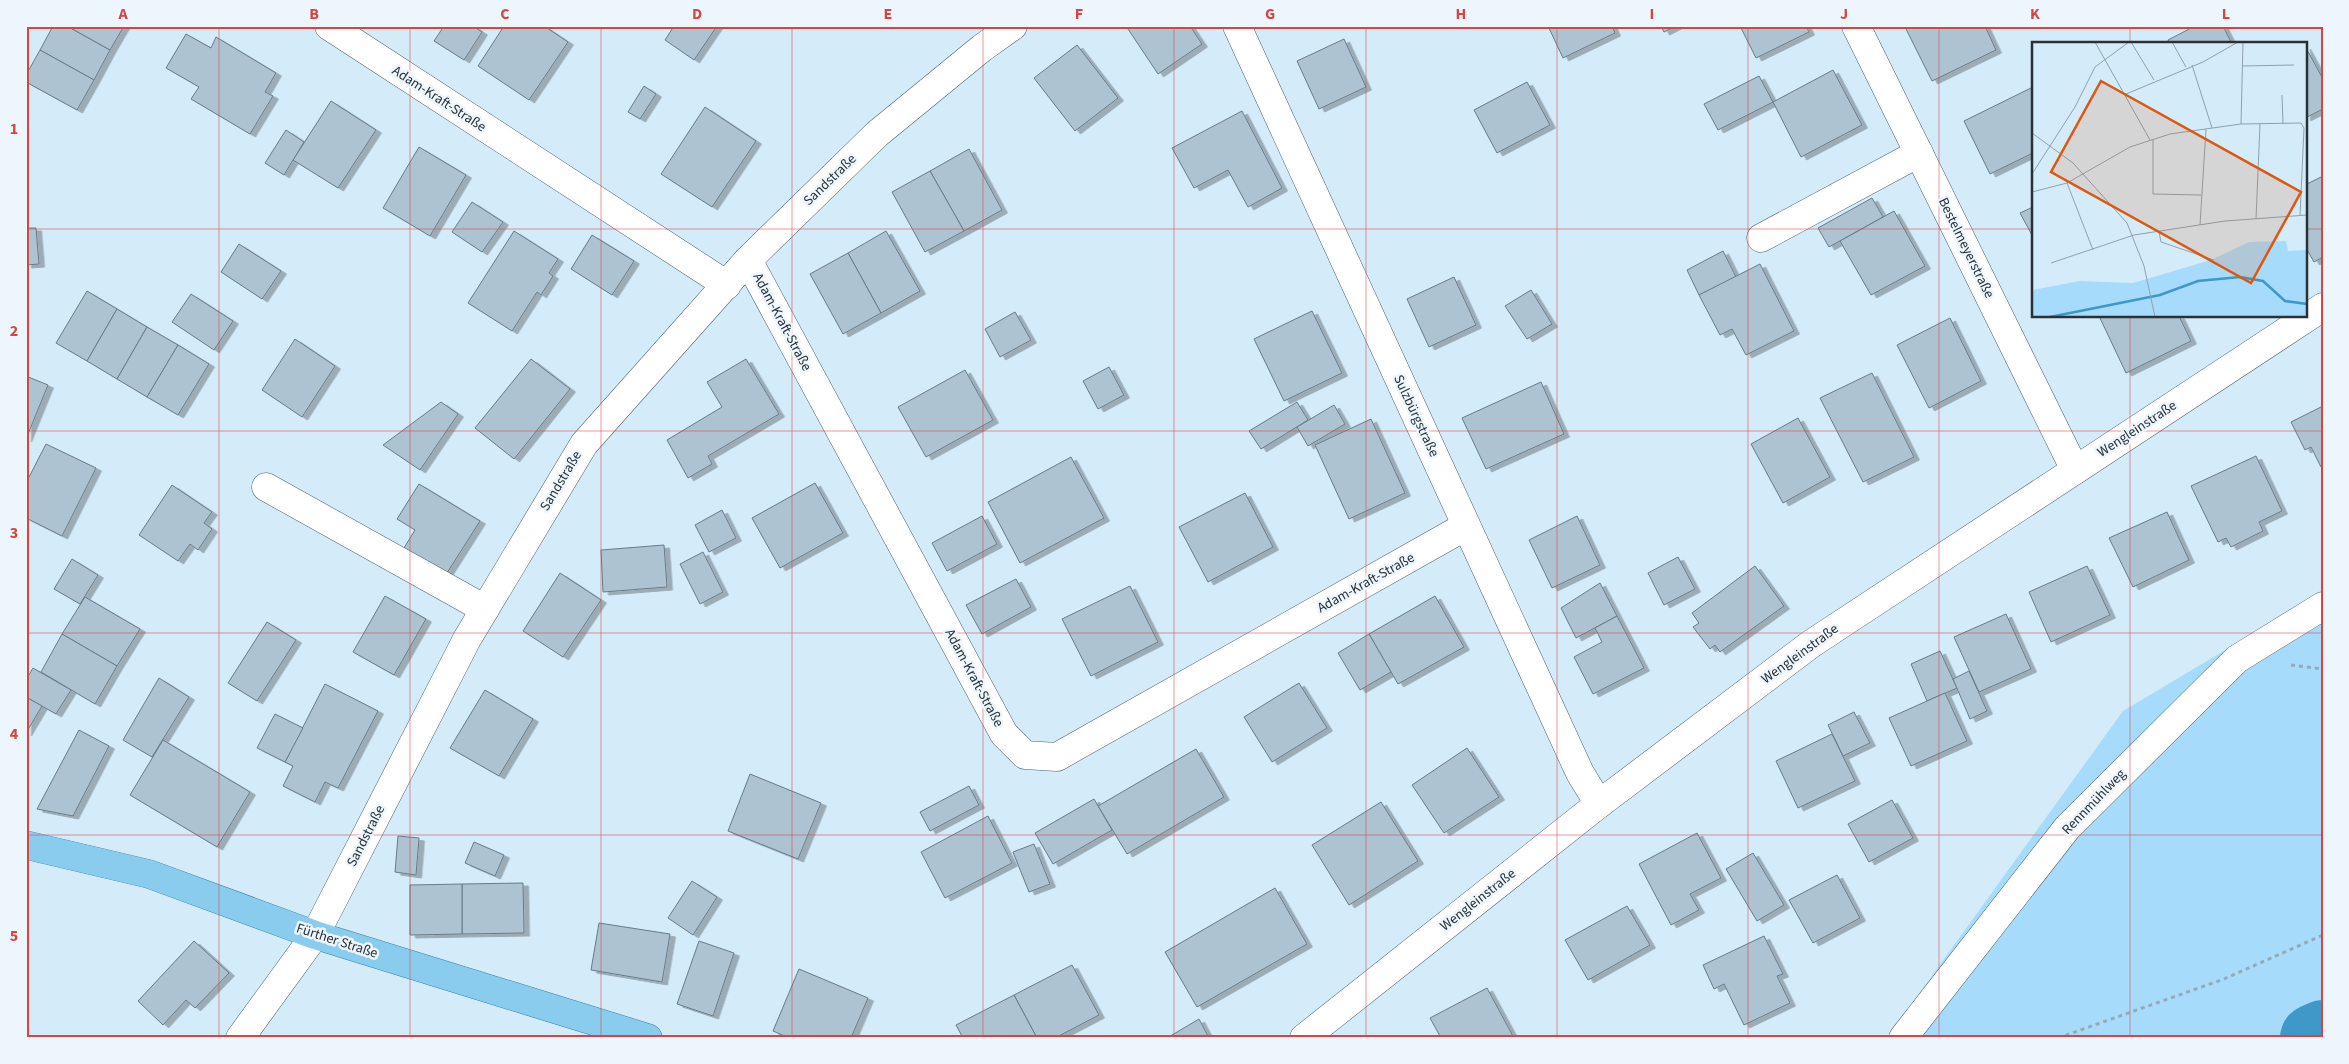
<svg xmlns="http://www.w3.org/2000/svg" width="2349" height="1064" viewBox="0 0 2349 1064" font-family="'Source Sans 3',sans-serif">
  <defs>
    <filter id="shadow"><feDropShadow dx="5.5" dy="3" stdDeviation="0" flood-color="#0004"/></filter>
  </defs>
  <rect width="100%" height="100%" fill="#d4ebf9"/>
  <polygon fill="#a7dbfb" points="2323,592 2323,1038 1887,1038 2123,711"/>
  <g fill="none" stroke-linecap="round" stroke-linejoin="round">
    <polyline stroke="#3f98c7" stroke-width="68" points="2314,1038 2323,1034"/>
  </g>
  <g fill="#adc3d1" stroke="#677b88" filter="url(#shadow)">
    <polygon points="53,26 67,26 110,50 94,80 40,50"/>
    <polygon points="67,26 124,26 110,50"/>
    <polygon points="444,26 473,26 482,32 464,60 434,41"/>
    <polygon points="504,26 544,26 568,42 529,100 478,66"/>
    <polygon points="674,26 717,26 694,60 665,40"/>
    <polygon points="1126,26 1190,26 1202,44 1158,74"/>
    <polygon points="1548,26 1612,26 1615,33 1563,58"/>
    <polygon points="1661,26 1676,26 1664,32"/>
    <polygon points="1740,26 1806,26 1809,32 1756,58"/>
    <polygon points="1985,26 1996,50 1932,81 1905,27"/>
    <polygon points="2195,26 2223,26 2232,44 2170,44 2168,40"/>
    <polygon points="186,34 211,48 216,37 276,73 265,92 273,96 250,134 191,99 199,87 166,68"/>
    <polygon points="1344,39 1366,87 1319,109 1297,61"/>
    <polygon points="1077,45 1118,98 1075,131 1034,78"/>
    <polygon points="2305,46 2323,79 2323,109 2305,118"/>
    <polygon points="40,50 94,80 77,110 26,82 26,75"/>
    <polygon points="1833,70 1862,125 1801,157 1773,102"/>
    <polygon points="1759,76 1773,102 1718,130 1704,104"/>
    <polygon points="1527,82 1550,125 1497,153 1474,110"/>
    <polygon points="644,86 656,94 640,119 628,112"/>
    <polygon points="2033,87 2033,153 1990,174 1964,121"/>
    <polygon points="331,101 376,130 338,188 293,160"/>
    <polygon points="705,107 756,141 712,207 661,174"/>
    <polygon points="1242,111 1282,188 1248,207 1228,170 1194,188 1172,148"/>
    <polygon points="286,130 304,142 284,175 265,163"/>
    <polygon points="419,147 466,175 430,236 383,208"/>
    <polygon points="969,149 1002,210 964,231 930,171"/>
    <polygon points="930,171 964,231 925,252 892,192"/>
    <polygon points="2323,176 2323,257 2314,262 2305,246 2305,185"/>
    <polygon points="1872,198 1883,217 1829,247 1818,228"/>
    <polygon points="472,202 503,222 482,252 452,232"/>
    <polygon points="2033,207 2033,237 2020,213"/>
    <polygon points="1894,211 1925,266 1871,295 1840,241"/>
    <polygon points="26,228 36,228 39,264 26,265"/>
    <polygon points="514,231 558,259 549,273 553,276 541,295 537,292 512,331 468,303"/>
    <polygon points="886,231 920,291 881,313 848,253"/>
    <polygon points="592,235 634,261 612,295 571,269"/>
    <polygon points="239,244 281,271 262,299 221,272"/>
    <polygon points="1723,251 1736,277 1699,295 1687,270"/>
    <polygon points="848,253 881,313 843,334 810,274"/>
    <polygon points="1760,264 1794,331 1746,355 1732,329 1720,335 1699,295"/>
    <polygon points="1454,277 1476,325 1429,347 1407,299"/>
    <polygon points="1531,290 1552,324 1527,339 1505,306"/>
    <polygon points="87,291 117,309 87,361 56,343"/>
    <polygon points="191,294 233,321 214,350 172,322"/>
    <polygon points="117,309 147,327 117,379 87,361"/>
    <polygon points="1312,311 1342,373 1284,401 1254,339"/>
    <polygon points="1015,312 1031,340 1000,357 985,329"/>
    <polygon points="2099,316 2179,316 2191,341 2126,373"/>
    <polygon points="1950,318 1981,381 1929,408 1897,345"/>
    <polygon points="147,327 178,345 147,397 117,379"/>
    <polygon points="295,339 335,366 302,417 262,390"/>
    <polygon points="178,345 209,364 178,415 147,397"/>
    <polygon points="531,359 570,389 514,459 475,428"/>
    <polygon points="746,359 779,414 708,456 712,464 688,478 667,440 722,407 707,382"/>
    <polygon points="1109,367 1124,395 1098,409 1083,381"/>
    <polygon points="965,370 993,420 926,457 898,407"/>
    <polygon points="1872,373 1914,457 1863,482 1820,398"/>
    <polygon points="26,376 48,385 26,439"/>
    <polygon points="1541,382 1564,434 1486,469 1462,418"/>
    <polygon points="441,402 458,414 420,470 383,445"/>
    <polygon points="1297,402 1308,420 1261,449 1249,431"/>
    <polygon points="1334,405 1345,424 1308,446 1297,427"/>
    <polygon points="2323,406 2323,466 2321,467 2311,447 2305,450 2291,422"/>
    <polygon points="1798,418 1830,477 1783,503 1751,444"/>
    <polygon points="1371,419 1405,493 1349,519 1315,445"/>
    <polygon points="46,444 96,468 62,536 26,518 26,483"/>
    <polygon points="2256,456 2282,511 2259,522 2263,531 2231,547 2226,538 2218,542 2191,486"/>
    <polygon points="1071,457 1104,518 1020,563 988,502"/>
    <polygon points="815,483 843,533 780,568 752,518"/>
    <polygon points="419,484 480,521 447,573 404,548 415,530 397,519"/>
    <polygon points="172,485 212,512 204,523 212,529 198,550 190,544 178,561 139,535"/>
    <polygon points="1245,493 1273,547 1208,582 1179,527"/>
    <polygon points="722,510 736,538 709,552 695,525"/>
    <polygon points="2167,512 2189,560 2133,587 2109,538"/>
    <polygon points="982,516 997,544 947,571 932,543"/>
    <polygon points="1577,516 1600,565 1552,588 1529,540"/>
    <polygon points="664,545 667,587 603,592 601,550"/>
    <polygon points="703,552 723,592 700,604 680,564"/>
    <polygon points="1678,557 1695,589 1664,605 1648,573"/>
    <polygon points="72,559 98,575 80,604 54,589"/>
    <polygon points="1755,566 1784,606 1720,652 1715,645 1710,649 1693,627 1699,623 1692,613"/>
    <polygon points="2087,566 2110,615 2051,642 2029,592"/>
    <polygon points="560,573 601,600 563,657 523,631"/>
    <polygon points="1016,579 1031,607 982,634 966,605"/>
    <polygon points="1600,583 1617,616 1576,638 1561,608"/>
    <polygon points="1130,586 1158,642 1091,676 1062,619"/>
    <polygon points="385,596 426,619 394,675 353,652"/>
    <polygon points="1435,596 1464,647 1398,684 1369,634"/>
    <polygon points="85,597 140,629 117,666 62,634"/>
    <polygon points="2006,614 2031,669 1979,692 1954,637"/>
    <polygon points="1617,616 1644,668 1593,694 1574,657 1602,642 1595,628"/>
    <polygon points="267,622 296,640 257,701 228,683"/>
    <polygon points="62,634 117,666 95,704 41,672"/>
    <polygon points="1369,634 1391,672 1360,690 1338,653"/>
    <polygon points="1940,651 1957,688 1927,701 1911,664"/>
    <polygon points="33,668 71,690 56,714 26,697 26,680"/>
    <polygon points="1969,671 1987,711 1970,719 1953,679"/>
    <polygon points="159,678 189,697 152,757 123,740"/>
    <polygon points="1299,683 1327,728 1272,762 1244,717"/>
    <polygon points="325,684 378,711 338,788 325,782 315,802 283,786 293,766 285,762"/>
    <polygon points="485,690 533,719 499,776 450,748"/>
    <polygon points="1945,693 1967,741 1911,766 1889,718"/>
    <polygon points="26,697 42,706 26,733"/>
    <polygon points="1854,712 1870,743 1843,756 1828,725"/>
    <polygon points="275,714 303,728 285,762 257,748"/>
    <polygon points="79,730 109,746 73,816 37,809"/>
    <polygon points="1832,734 1855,781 1798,808 1776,761"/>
    <polygon points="163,740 250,792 217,847 130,795"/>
    <polygon points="1467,748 1499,797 1444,833 1412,785"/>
    <polygon points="1196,749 1224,797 1127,854 1098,806"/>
    <polygon points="750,774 821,803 798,859 728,831"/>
    <polygon points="969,786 979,805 930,831 920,812"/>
    <polygon points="1094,799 1112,830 1053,864 1035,833"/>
    <polygon points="1892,800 1913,838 1869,862 1848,824"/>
    <polygon points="1381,802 1418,861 1349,905 1312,845"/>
    <polygon points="988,816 1012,863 945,898 921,852"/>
    <polygon points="1697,833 1721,878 1690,894 1699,910 1671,925 1639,864"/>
    <polygon points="398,836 419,838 416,875 395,872"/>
    <polygon points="474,842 504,855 495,876 465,863"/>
    <polygon points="1034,844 1050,884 1029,892 1013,852"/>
    <polygon points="1753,853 1784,905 1757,921 1726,869"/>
    <polygon points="1837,875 1860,918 1813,943 1789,900"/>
    <polygon points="692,881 717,897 693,935 668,918"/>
    <polygon points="523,883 524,933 462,934 462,884"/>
    <polygon points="462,884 462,934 410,935 410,885"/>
    <polygon points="1275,888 1307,944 1197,1007 1165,952"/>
    <polygon points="1627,906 1650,945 1588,980 1565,940"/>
    <polygon points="599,923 670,934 662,982 591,970"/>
    <polygon points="1764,936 1783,974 1777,976 1790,1003 1744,1025 1724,984 1714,989 1703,965"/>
    <polygon points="194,941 229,973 195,1008 186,1000 163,1025 138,1001"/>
    <polygon points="699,941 734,953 713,1016 677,1004"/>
    <polygon points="1072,965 1099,1015 1055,1038 1037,1038 1014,995"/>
    <polygon points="799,969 868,998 851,1038 789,1038 773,1031"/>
    <polygon points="1487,988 1514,1038 1441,1038 1430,1018"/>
    <polygon points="1014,995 1037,1038 963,1038 956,1025"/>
    <polygon points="1199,1019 1209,1038 1167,1038"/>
  </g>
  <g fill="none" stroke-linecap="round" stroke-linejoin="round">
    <defs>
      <g id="minor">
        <polyline points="329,26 727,285"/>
        <polyline points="1237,26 1580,773 1599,804"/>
        <polyline points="1856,26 2075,470"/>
        <polyline points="1761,238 1919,153"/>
        <polyline points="748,260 1004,734 1025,755 1057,757 1466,526"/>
        <polyline points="266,487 485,609"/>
        <polyline points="240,1038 315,935 467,639 584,444 748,260 877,134 982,48 1013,26"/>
        <polyline points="1304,1038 1599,804 1811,644 2323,307"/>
        <polyline points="1903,1038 2067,828 2237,659 2323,606"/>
      </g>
      <polyline id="major" points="26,845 149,874 315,935 648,1038"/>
    </defs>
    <use href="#minor" stroke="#4e616e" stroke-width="29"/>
    <use href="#major" stroke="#3480a6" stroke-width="29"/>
    <g stroke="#97a9b4" stroke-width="3" stroke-dasharray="4 4" stroke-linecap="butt">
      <polyline points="2291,665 2323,669"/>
      <polyline points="2058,1038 2224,979 2323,935"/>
    </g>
    <use href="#minor" stroke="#fff" stroke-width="28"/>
    <use href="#major" stroke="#89ccee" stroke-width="28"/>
  </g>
  <path fill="none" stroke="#d54643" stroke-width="1" stroke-opacity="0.55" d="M219,26V1038M410,26V1038M601,26V1038M792,26V1038M983,26V1038M1174,26V1038M1366,26V1038M1557,26V1038M1748,26V1038M1939,26V1038M2130,26V44M26,229H2033M2305,229H2323M2130,316V1038M26,431H2323M26,633H2323M26,835H2323"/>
  <g text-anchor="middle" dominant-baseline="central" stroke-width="5" stroke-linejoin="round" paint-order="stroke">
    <g font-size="14" fill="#283136" stroke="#edf6fc">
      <text transform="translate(439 99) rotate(33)">Adam-Kraft-Straße</text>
      <text transform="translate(830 180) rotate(-44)">Sandstraße</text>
      <text transform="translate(1966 248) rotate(64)">Bestelmeyerstraße</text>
      <text transform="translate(782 322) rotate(62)">Adam-Kraft-Straße</text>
      <text transform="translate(1416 416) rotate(65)">Sulzbürgstraße</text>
      <text transform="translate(2137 429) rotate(-33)">Wengleinstraße</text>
      <text transform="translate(561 481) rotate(-59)">Sandstraße</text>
      <text transform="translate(1366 583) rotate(-29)">Adam-Kraft-Straße</text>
      <text transform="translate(1800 654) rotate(-36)">Wengleinstraße</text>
      <text transform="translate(974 678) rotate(62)">Adam-Kraft-Straße</text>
      <text transform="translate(2094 802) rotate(-46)">Rennmühlweg</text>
      <text transform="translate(366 836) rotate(-63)">Sandstraße</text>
      <text transform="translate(1478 900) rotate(-38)">Wengleinstraße</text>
      <text transform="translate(337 941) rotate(18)">Fürther Straße</text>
    </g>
  </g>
  <g transform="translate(2032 42)">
    <rect width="275" height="275" fill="#d4ebf9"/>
    <path d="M254,199L256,209L275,208V275H0V248L48,239L101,241L179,218L217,200Z" fill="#a7dbfb"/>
    <path fill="none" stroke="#3f98c7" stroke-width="2.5" d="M18,275L128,253L166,239L208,235L231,239L253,259L275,262"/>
    <path fill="none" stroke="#8fa1ab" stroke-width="1" d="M63,0L118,98M99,0L122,38M140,0L154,25M160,23L180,86M210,24L262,23M94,52L171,20L206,0M250,53L251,82M209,82L211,0M0,91L41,121L95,181L112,224L123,275M121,97V152L169,153M0,132L43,65L63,25L97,0M35,141L61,208M0,150L35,141L98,105L138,92L209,82L269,81L272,86L268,174M224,177L228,82M168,183L174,87M127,190L129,200L182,218M19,221L102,193L193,179L275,173"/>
    <path fill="#de570e" fill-opacity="0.15" stroke="#de570e" stroke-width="2.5" d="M69,39L269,150L219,241L19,130Z"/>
    <rect width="275" height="275" fill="none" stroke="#283136" stroke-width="2.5"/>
  </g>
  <rect width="2349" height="1064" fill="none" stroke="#edf6fc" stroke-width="55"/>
  <rect x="28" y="28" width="2294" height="1008" fill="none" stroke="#d54643" stroke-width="2"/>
  <g font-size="16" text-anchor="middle" font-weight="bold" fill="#d54643">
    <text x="123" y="19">A</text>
    <text x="314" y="19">B</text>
    <text x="505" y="19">C</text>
    <text x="697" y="19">D</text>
    <text x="888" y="19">E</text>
    <text x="1079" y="19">F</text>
    <text x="1270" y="19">G</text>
    <text x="1461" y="19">H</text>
    <text x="1652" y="19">I</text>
    <text x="1844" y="19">J</text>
    <text x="2035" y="19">K</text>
    <text x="2226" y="19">L</text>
    <text x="14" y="134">1</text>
    <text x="14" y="336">2</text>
    <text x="14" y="538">3</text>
    <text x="14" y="739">4</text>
    <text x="14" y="941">5</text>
  </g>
</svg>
